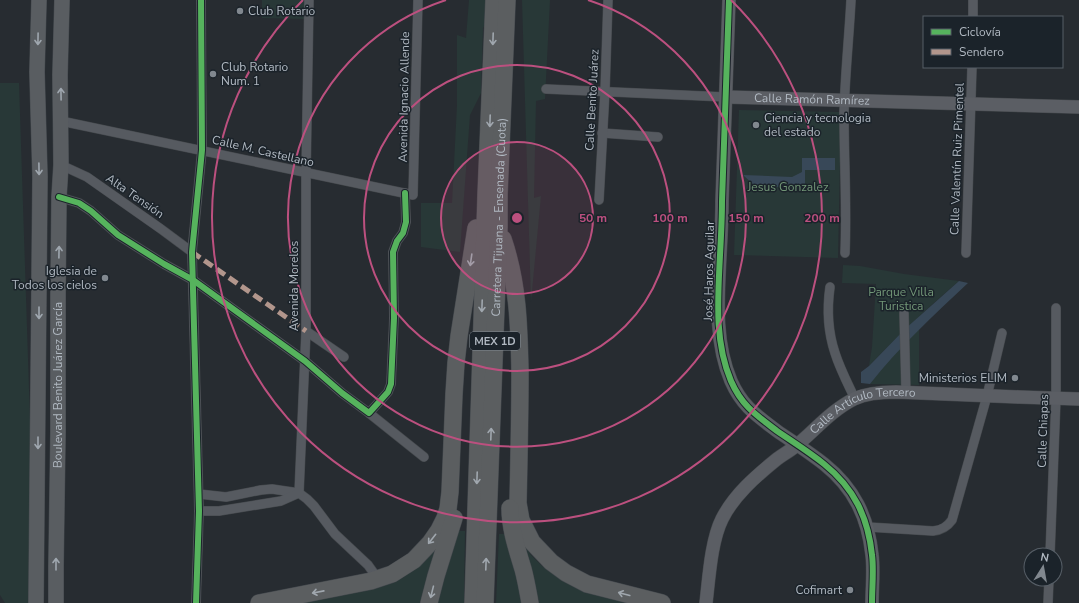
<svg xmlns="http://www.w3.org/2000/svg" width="1079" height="603" viewBox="0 0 1079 603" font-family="'Nunito Sans',sans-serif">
  <rect width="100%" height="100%" fill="#272c31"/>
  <g fill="#283837">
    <polygon points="262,0 304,0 304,19 262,18"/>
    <polygon points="469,0 488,0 488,17 483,28 481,93 470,115 460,252 421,247 421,203 452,203 457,105 457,35 466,38"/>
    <polygon points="522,0 550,0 545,99 536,101 534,198 541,196 531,302"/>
    <polygon points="0,83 19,83 36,603 5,603 0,595"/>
    <polygon points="739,110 841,112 838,258 734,255"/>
    <path d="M843,265L860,266L904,274L959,281C927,308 898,336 869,366L872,347L876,284L842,283Z"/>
    <polygon points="919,329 919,385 870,384 883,366"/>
    <polygon points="455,531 465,531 464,603 434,603"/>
    <polygon points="499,534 509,534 523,603 496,603"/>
    <polygon points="520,534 530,554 542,566 557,577 633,603 539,603 537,594 529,569"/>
    <polygon points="436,546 420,603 275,603 372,584"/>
  </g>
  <g fill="#384858">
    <polygon points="802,158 835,158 835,170 805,170 805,188 755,186 743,175 792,177 802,172"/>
    <path d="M959,281L968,283C934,315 899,347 870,384L861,383V372L869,366L905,329Z"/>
  </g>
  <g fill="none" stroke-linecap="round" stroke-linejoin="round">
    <defs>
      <g id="street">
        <polyline points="973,17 973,0"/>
        <polyline points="546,89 726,97"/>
        <polyline points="61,121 413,195 418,0"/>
        <polyline points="602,133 658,137"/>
        <polyline points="61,165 87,177 161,229 192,252"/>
        <polyline points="59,197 79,203 91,211 118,235 164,264 193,280 305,361 342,393 369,413 388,392 391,384 394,318 393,252 397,241 403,233 406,222 405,193"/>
        <polyline points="599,200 605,91 608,0"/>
        <path d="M845,253C847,206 844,160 844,113C845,75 849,38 851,0"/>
        <polyline points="966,253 972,67"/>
        <path d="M830,287C827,308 828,332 835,353C840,369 848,384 855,399"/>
        <polyline points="904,313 906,393"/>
        <polyline points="306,331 344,357"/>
        <polyline points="369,413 424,457"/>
        <polyline points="199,494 226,497 261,490 272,489 299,493 307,499 314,506 335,534 368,565 378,579"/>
        <polyline points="199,511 219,511 281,501 299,493 306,331 306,173 309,0"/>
        <path d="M868,527L933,531C942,530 947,527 952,520L987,396L1002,333"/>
        <polyline points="1050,555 1056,398 1056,308"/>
        <polyline points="196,603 199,511 192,252 202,150 201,0"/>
        <polyline points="1048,603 1049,579"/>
      </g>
      <g id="secondary">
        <path d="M729,0L722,201C722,219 721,237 720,255C718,297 714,341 731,381C742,406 756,415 777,431C793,442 809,452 824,464C854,488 868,517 872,555C874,570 872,587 872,603"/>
        <path id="s1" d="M726,97C843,100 961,103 1079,107"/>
        <path id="s2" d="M706,603C709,578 711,541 722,519C734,495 756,476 777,459C784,454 791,450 797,445C816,429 832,410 854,399C867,393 882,392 896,392L1019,397L1079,399"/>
      </g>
      <g id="primary">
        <polyline points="36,603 40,177 37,72 39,0"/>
        <path id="s3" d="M56,603V566L58,431V295L59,197L61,165L60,75L62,0"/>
      </g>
      <g id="highway">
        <path d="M503,239C518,283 519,325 520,371C520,415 519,459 518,503L521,520L532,542L551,562L566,573L587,584L662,603"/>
        <path d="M510,508C510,529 517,549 523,569C526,580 528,592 530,603"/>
        <polyline points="259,603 371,581 392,574 414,560 430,543 439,530 445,518 448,509 450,492 454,394 456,363 459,336 476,228"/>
        <polyline points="429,603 436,576 454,518"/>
        <polyline points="473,603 486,195 494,0"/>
        <path id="s4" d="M485,603L499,227V195L507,0"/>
      </g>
    </defs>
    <use href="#street" stroke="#44484c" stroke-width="10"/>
    <use href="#secondary" stroke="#44484c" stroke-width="14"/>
    <use href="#primary" stroke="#44494e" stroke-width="16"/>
    <use href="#highway" stroke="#43484d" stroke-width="18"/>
    <use href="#street" stroke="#565a60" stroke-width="9"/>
    <use href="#secondary" stroke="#5b5e64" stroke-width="13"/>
    <use href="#primary" stroke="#595d61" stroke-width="15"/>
    <use href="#highway" stroke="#5b5e60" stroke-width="17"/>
    <polyline stroke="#b2968c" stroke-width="5" stroke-dasharray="10 5" stroke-linecap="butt" points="192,252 306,331"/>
    <defs>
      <g id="cycleway">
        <path d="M729,0L722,201C722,219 721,237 720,255C718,297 714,341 731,381C742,406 756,415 777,431C793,442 809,452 824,464C854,488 868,517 872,555C874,570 872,587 872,603"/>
        <polyline points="59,197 79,203 91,211 118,235 164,264 193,280 305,361 342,393 369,413 388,392 391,384 394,318 393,252 397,241 403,233 406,222 405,193"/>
        <polyline points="196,603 199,511 192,252 202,150 201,0"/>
      </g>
    </defs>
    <use href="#cycleway" stroke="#1b232a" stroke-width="8"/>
    <use href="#cycleway" stroke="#56b35d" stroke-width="6"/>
  </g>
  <defs><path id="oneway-shaft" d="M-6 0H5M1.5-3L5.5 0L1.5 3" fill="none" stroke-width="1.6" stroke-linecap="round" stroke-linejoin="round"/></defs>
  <g stroke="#9fa7af">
    <use href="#oneway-shaft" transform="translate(38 39) rotate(91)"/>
    <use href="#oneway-shaft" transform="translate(61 94) rotate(-91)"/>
    <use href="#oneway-shaft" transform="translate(39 169) rotate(89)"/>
    <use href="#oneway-shaft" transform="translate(59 252) rotate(-89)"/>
    <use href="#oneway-shaft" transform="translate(39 313) rotate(90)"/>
    <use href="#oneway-shaft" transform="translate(38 443) rotate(90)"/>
    <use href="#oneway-shaft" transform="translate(56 564) rotate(-90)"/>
  </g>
  <g stroke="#a0a7ae">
    <use href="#oneway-shaft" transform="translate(493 39) rotate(92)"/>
    <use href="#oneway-shaft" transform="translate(490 121) rotate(92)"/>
    <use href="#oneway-shaft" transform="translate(471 260) rotate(98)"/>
    <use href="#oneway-shaft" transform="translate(482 306) rotate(92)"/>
    <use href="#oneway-shaft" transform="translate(491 434) rotate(-88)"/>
    <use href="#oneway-shaft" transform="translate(477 478) rotate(92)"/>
    <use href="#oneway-shaft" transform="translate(432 539) rotate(128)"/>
    <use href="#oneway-shaft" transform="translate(486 564) rotate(-88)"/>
    <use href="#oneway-shaft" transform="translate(318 592) rotate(169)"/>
    <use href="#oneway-shaft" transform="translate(432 592) rotate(104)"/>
    <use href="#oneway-shaft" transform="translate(624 594) rotate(-165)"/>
  </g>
  <circle cx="517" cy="218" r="76" fill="#bc507f" fill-opacity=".12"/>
  <g fill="none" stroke="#bc507f" stroke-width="2">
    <circle cx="517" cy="218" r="76"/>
    <circle cx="517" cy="218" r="153"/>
    <path d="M588 0A229 229 0 1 1 446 0"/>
    <path d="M731 0A305 305 0 1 1 303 0"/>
  </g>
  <g fill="#81888f" stroke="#1b232a" stroke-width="1.5">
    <circle cx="240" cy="11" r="4"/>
    <circle cx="213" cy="74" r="4"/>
    <circle cx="756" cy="125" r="4"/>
    <circle cx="105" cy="278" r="4"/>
    <circle cx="1015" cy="378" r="4"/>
    <circle cx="850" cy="590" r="4"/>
  </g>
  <g text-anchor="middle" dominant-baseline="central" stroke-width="3" stroke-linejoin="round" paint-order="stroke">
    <rect fill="#1b232a" stroke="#848c94" stroke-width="1" x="470" y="332" width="50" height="18" rx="3"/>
    <g font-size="11" font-weight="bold" fill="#b1b9c2">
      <text x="495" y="341">MEX 1D</text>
    </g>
    <g font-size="12" fill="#b1b9c2" stroke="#1b232a" text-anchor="start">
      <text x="248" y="11">Club Rotario</text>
      <text x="221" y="67">Club Rotario<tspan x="221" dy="14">Num. 1</tspan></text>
      <text x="764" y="118">Ciencia y tecnologia<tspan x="764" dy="14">del estado</tspan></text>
      <text x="97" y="271" text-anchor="end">Iglesia de<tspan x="97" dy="14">Todos los cielos</tspan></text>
      <text x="1007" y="378" text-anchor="end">Ministerios ELIM</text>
      <text x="842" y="590" text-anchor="end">Cofimart</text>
    </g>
    <g font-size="12" fill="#b1b9c2" stroke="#1b232a">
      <text transform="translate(404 97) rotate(-89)">Avenida Ignacio Allende</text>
      <text stroke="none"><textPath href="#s1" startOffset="86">Calle Ramón Ramírez</textPath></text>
      <text transform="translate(592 100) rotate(-87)">Calle Benito Juárez</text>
      <text transform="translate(263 151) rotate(13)">Calle M. Castellano</text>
      <text transform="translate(957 159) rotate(-88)">Calle Valentín Ruiz Pimentel</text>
      <text transform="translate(135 196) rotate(35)">Alta Tensión</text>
      <text stroke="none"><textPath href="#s4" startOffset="386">Carretera Tijuana - Ensenada (Cuota)</textPath></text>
      <text transform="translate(709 271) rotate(-89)">José Haros Aguilar</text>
      <text transform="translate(294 286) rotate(-90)">Avenida Morelos</text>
      <text stroke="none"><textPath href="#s3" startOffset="218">Boulevard Benito Juárez García</textPath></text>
      <text stroke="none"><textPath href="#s2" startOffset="270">Calle Artículo Tercero</textPath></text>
      <text transform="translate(1043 431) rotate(-88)">Calle Chiapas</text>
    </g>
    <g font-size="12" fill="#729677" stroke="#1b232a">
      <text x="788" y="187">Jesus Gonzalez</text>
      <text x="901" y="292">Parque Villa<tspan x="901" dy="14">Turistica</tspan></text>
    </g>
  </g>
  <circle cx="517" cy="218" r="6" fill="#bc507f" stroke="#1b232a" stroke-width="2"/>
  <g font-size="12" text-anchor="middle" font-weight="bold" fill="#bc507f" stroke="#1b232a" stroke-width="3" stroke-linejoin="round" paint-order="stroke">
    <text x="593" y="222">50 m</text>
    <text x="670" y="222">100 m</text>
    <text x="746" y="222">150 m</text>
    <text x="822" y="222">200 m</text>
  </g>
  <rect x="923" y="16" width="140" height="52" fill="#1b232a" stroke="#575f67"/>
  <rect x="931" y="29" width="20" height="6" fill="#56b35d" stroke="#575f67"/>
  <text x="959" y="36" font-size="12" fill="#b1b9c2">Ciclovía</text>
  <rect x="931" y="49" width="20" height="6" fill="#b2968c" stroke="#575f67"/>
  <text x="959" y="56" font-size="12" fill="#b1b9c2">Sendero</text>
  <g transform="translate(1043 567) rotate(11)"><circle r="19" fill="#1b232a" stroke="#575f67"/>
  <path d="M0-3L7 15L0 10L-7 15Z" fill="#81888f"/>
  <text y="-6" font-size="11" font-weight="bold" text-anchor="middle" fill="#b1b9c2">N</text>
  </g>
</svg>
